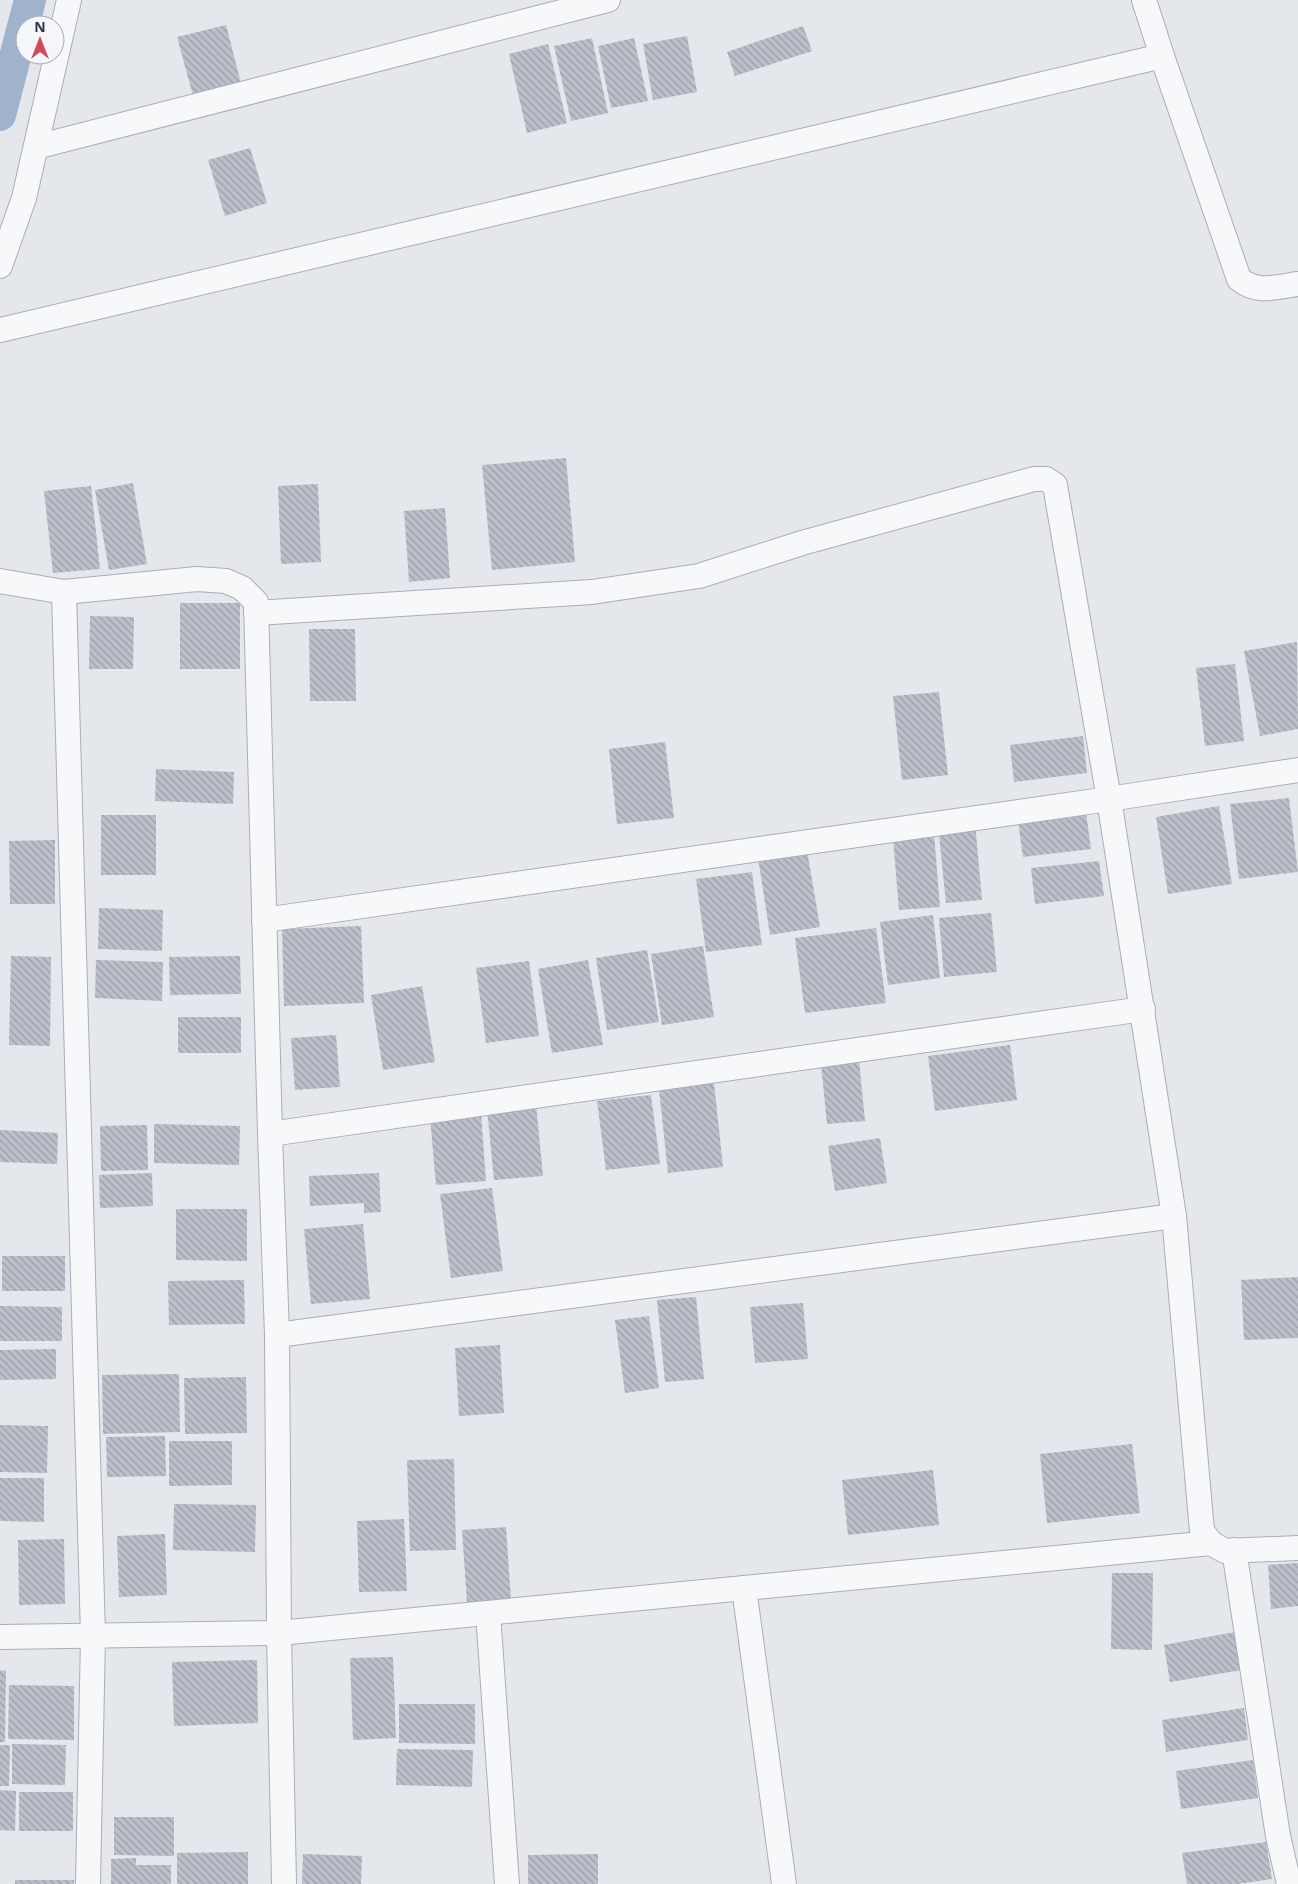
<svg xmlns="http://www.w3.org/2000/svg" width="1298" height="1884" viewBox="0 0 1298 1884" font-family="'Open Sans',sans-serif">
  <defs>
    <pattern id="building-back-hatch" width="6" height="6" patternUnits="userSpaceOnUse" patternTransform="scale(1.25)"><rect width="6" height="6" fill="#bbc0ca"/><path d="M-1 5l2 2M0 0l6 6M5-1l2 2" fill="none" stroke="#989da6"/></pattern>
  </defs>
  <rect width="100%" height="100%" fill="#e4e7ec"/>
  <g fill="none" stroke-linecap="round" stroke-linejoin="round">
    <polyline stroke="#9fb4cc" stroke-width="32" points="0,115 30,0"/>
  </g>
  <g fill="url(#building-back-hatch)">
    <polygon points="226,25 242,87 194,99 177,37"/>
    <polygon points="803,26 812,51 735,76 727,52"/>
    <polygon points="687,36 697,92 653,100 643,44"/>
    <polygon points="592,38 608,113 571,121 554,46"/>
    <polygon points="634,38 648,101 611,108 598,46"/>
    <polygon points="548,44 567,123 527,133 509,54"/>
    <polygon points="250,148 267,203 225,216 208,160"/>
    <polygon points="566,458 575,562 492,570 482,465"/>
    <polygon points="133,483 147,564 109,570 95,490"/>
    <polygon points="318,484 321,562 281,564 278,486"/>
    <polygon points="91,486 100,569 53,573 44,491"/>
    <polygon points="445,508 450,578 409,582 404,511"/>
    <rect x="180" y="603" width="60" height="66"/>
    <polygon points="90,616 134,617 133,669 89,669"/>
    <polygon points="309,629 355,629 356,701 310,701"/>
    <polygon points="1297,642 1298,729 1260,736 1244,651"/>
    <polygon points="1235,664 1244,741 1205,746 1196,668"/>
    <polygon points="939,692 948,775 902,780 893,696"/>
    <polygon points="1083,736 1087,773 1014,782 1010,745"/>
    <polygon points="665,742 674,818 617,824 609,749"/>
    <polygon points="156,769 234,772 233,804 155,801"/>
    <polygon points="1289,798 1298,872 1239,879 1230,804"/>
    <polygon points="1219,806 1232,884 1168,894 1156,817"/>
    <polygon points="1086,813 1091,849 1023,857 1018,821"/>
    <rect x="101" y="815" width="55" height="60"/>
    <polygon points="975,822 982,900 946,903 938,825"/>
    <polygon points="934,834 940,907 899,910 893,838"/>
    <polygon points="55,840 55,904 10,904 9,841"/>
    <polygon points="806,844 820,927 770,935 757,851"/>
    <polygon points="1099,861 1104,896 1035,904 1031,868"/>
    <polygon points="752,872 762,945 706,952 696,879"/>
    <polygon points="99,908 163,910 162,951 98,949"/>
    <polygon points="991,913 997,972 944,977 939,918"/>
    <polygon points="933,915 940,978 888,985 880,922"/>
    <polygon points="361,926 364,1003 284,1006 282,929"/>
    <polygon points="876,928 886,1003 805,1013 795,938"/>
    <polygon points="703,946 714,1017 662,1025 651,954"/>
    <polygon points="647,950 659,1022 607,1030 596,958"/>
    <polygon points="11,956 51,957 50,1046 9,1045"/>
    <polygon points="240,956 241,994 170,995 169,957"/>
    <polygon points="96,960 163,962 162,1001 95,998"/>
    <polygon points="588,960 603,1045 552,1053 538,969"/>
    <polygon points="529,961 539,1036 486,1043 476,968"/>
    <polygon points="422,986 435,1062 383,1070 371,995"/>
    <rect x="178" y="1017" width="63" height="36"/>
    <polygon points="336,1035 340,1087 295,1090 291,1038"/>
    <polygon points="1010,1045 1017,1100 935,1111 928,1056"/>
    <polygon points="859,1060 865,1121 827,1124 821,1064"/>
    <polygon points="714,1083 723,1167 668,1173 659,1089"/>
    <polygon points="651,1095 660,1164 606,1170 597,1101"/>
    <polygon points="536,1104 543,1176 494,1180 487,1109"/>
    <polygon points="481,1113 486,1181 436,1185 430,1117"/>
    <polygon points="154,1124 240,1126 239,1165 154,1163"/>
    <polygon points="147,1125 148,1170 101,1171 100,1126"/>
    <polygon points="0,1130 58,1133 57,1164 0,1162"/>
    <polygon points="880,1138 887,1183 835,1191 828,1146"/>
    <polygon points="152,1173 153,1206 100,1208 99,1175"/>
    <polygon points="379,1173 381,1212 364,1213 364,1203 310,1206 309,1176"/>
    <polygon points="492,1188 503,1271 451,1278 440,1194"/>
    <polygon points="176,1209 247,1209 247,1261 176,1260"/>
    <polygon points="363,1224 370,1299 311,1304 304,1229"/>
    <rect x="2" y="1256" width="63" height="35"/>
    <polygon points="1298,1277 1298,1338 1244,1340 1241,1280"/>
    <polygon points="244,1280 245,1324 169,1325 168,1281"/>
    <polygon points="696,1297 704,1379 665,1382 657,1300"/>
    <polygon points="803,1303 808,1359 755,1363 750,1307"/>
    <polygon points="0,1306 62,1307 62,1341 0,1341"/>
    <polygon points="649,1316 659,1388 625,1393 615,1320"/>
    <polygon points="500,1345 504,1413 459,1416 455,1348"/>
    <polygon points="56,1349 56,1379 0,1380 0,1350"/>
    <polygon points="179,1374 180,1432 103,1434 102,1375"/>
    <polygon points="246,1377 247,1433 185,1434 184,1378"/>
    <polygon points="0,1425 48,1426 47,1473 0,1472"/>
    <polygon points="165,1436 166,1476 107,1477 106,1437"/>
    <polygon points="169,1441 232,1441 232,1485 169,1486"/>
    <polygon points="1132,1444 1140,1513 1047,1523 1040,1454"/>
    <polygon points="454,1459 456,1550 410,1551 407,1460"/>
    <polygon points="933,1470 939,1525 848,1535 842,1480"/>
    <polygon points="0,1478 44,1478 44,1522 0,1521"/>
    <polygon points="174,1504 256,1505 255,1552 173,1550"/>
    <polygon points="404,1519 407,1591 359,1592 357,1521"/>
    <polygon points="506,1527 511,1600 467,1603 462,1530"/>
    <polygon points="165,1534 167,1595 119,1597 117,1536"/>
    <polygon points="64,1539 65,1604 19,1605 18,1540"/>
    <polygon points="1298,1563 1298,1606 1271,1609 1268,1565"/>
    <polygon points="1112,1573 1153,1573 1152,1650 1111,1649"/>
    <polygon points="1235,1632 1242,1670 1170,1682 1164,1645"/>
    <polygon points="393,1657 396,1738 353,1740 350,1658"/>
    <polygon points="257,1660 258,1723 174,1726 172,1662"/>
    <polygon points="0,1670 6,1671 5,1742 0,1742"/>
    <polygon points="9,1685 74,1686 74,1740 8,1739"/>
    <polygon points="399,1704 475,1704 475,1744 399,1743"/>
    <polygon points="1244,1708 1248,1740 1166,1752 1162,1720"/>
    <polygon points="12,1744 66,1745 65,1785 12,1784"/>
    <polygon points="0,1745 10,1745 9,1786 0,1786"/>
    <polygon points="397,1749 473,1750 472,1787 396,1785"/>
    <polygon points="1253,1760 1258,1798 1181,1809 1176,1771"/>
    <polygon points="0,1790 16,1791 15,1831 0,1830"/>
    <rect x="19" y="1792" width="54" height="39"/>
    <polygon points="114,1817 174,1817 174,1856 114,1855"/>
    <polygon points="1266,1842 1272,1879 1238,1884 1187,1884 1182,1853"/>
    <polygon points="248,1852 248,1884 177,1884 177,1853"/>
    <polygon points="303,1854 362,1856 361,1884 302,1884"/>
    <polygon points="598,1854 598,1884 528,1884 528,1855"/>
    <polygon points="136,1858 136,1865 171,1865 171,1884 111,1884 111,1859"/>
    <rect x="15" y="1880" width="59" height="4"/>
  </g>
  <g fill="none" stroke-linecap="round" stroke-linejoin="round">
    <defs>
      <g id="minor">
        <path d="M1144,0L1162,56L1239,279C1257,294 1276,287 1298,284"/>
        <polyline points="36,147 608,0"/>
        <polyline points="0,266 24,198 69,0"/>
        <polyline points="0,330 1162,56"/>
        <polyline points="0,581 64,592 197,579 226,581 242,588 256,602 270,1134 277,1335 279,1633 284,1884"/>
        <polyline points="64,592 93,1636 88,1884"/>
        <polyline points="256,613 592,592 699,576 802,543 1034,479 1046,479 1055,485 1109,799 1174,1216 1202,1531 1211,1543 1225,1551 1298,1548"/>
        <polyline points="264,920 1109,799 1298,770"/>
        <polyline points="270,1134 1143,1009"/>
        <polyline points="277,1335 1174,1216"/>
        <polyline points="1234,1550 1278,1836 1289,1884"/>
        <polyline points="744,1588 784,1884"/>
        <polyline points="488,1613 507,1884"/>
        <polyline points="0,1637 279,1633 1211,1543"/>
      </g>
    </defs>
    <use href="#minor" stroke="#a9aeb7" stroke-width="26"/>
    <use href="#minor" stroke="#f7f8fa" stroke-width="24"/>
  </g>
  <g transform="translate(40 40)"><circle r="24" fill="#f4f6f9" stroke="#a4a8b1"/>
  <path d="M0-4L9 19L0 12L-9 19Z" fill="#d1495b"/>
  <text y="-8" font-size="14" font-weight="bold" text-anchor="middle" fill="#2b3445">N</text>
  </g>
</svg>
